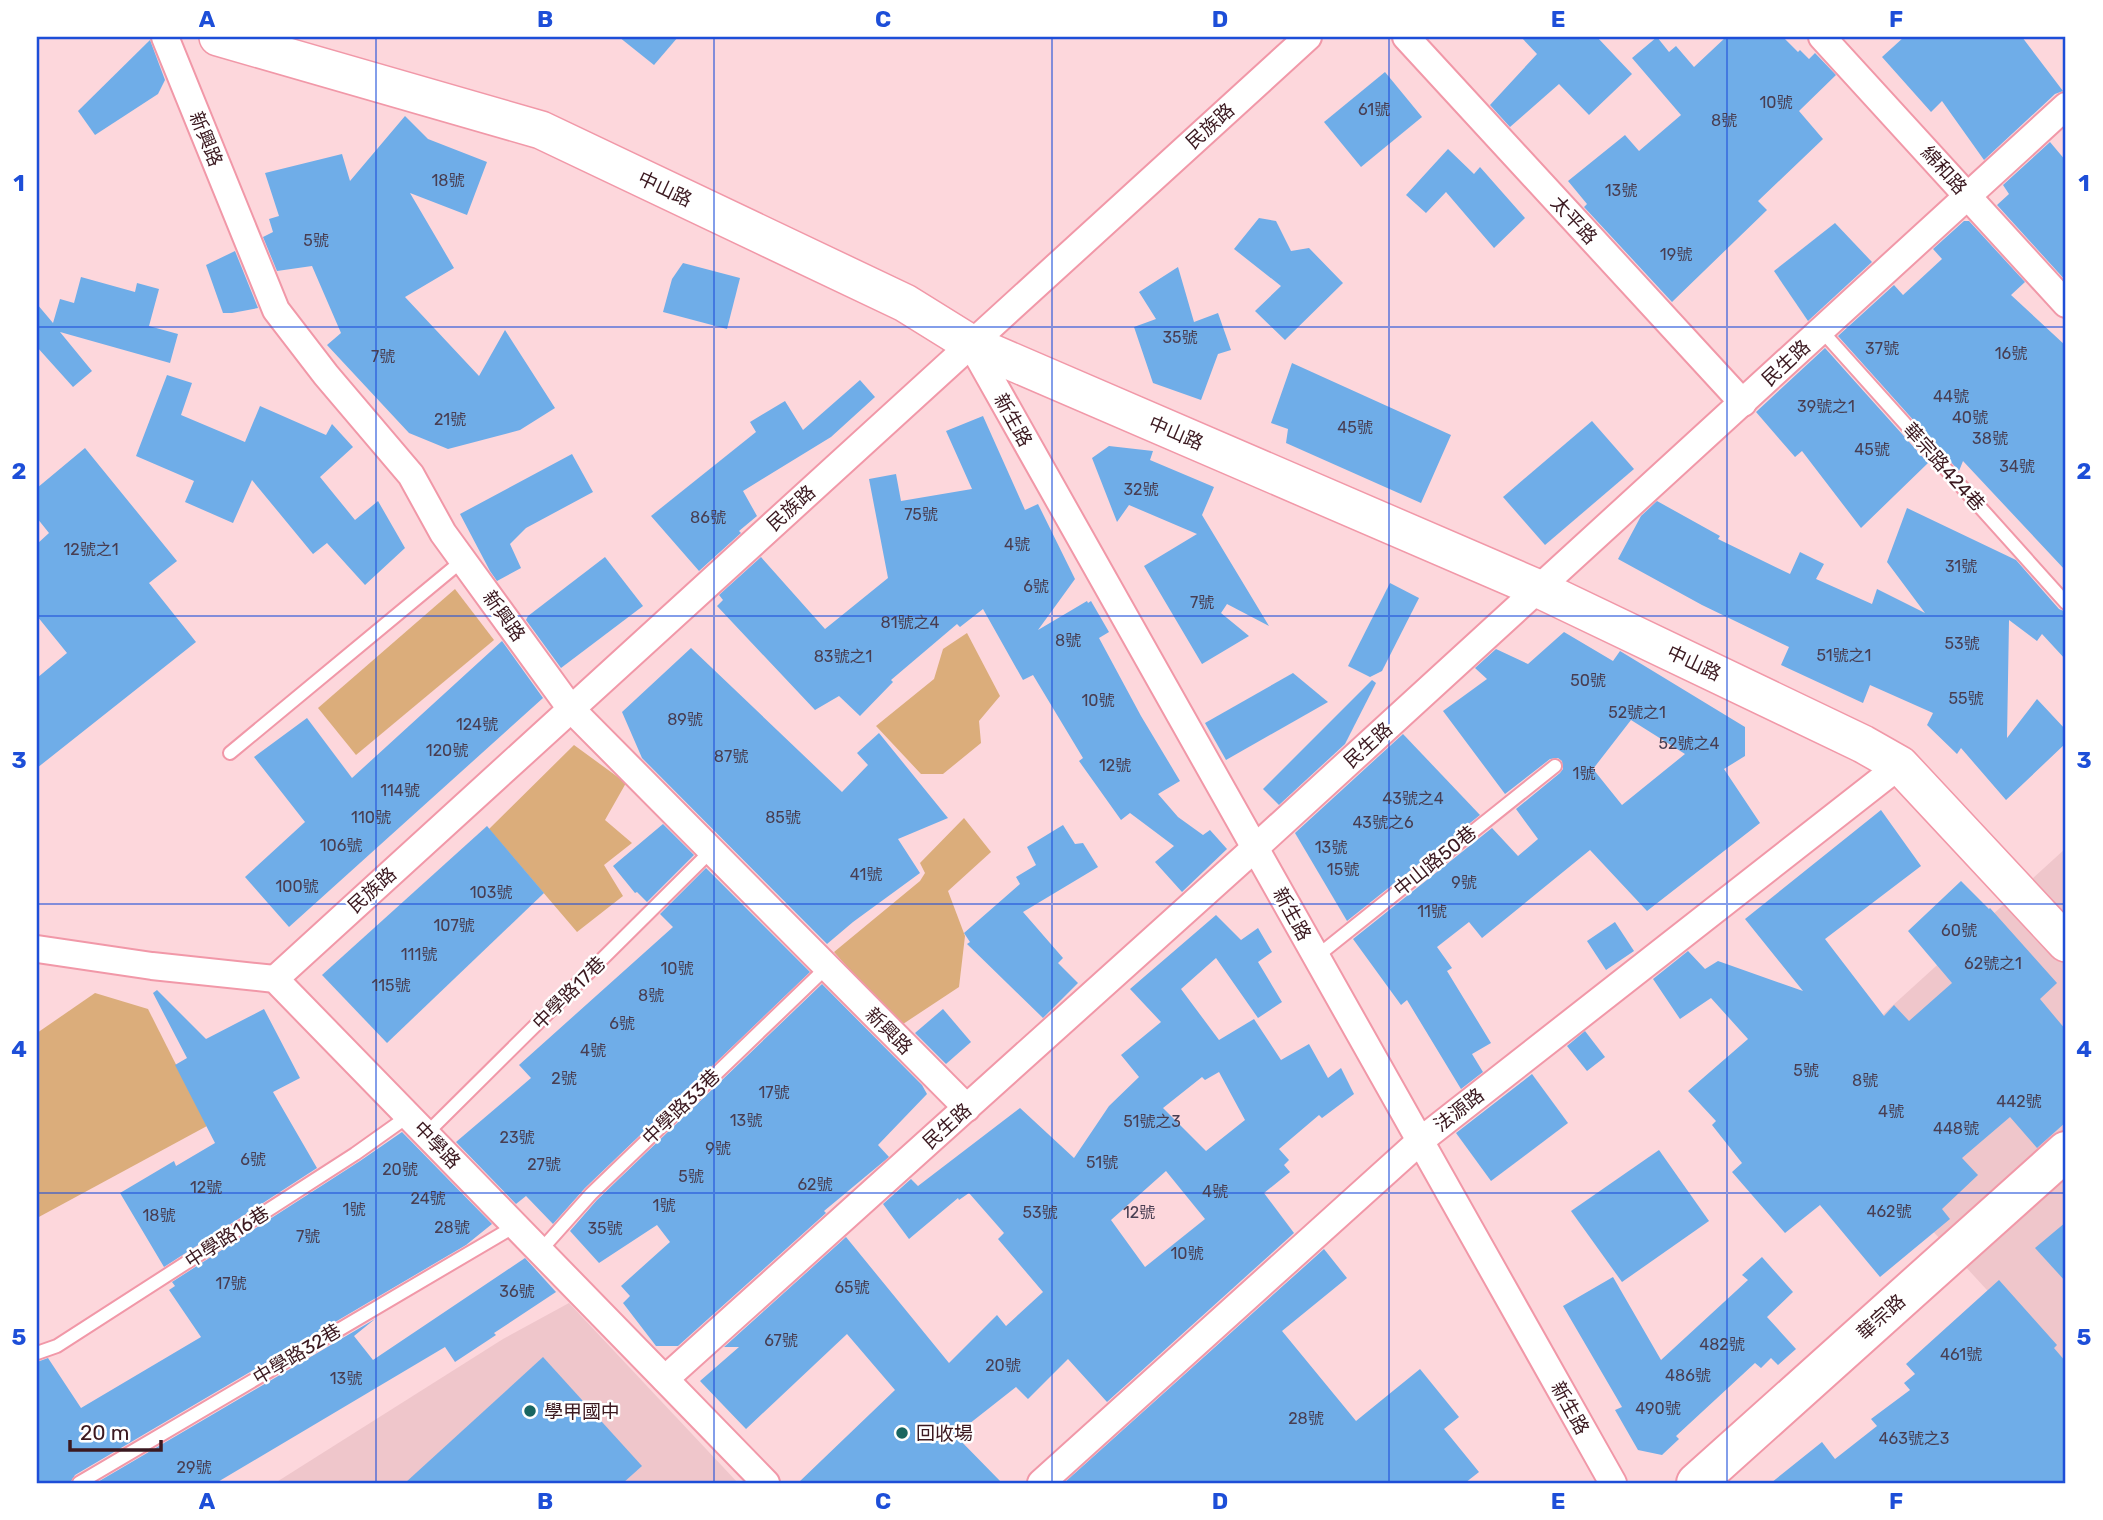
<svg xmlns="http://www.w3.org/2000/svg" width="2103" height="1520" viewBox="0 0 2103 1520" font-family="Rubik,'Noto Sans TC',sans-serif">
  <rect width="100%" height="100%" fill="#fdd7dc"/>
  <g fill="#efc6cb">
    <polygon points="2066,848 2066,1376 1804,1091 1891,1007"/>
    <polygon points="569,1303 738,1483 275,1483 503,1339"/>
  </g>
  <g fill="#dbad7b">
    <polygon points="455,589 494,640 356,755 318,708"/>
    <polygon points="967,633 1000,696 979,721 981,743 943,774 921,774 876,726 934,679 943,649"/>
    <polygon points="574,745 626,783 605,820 632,843 604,865 623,896 577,932 489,829"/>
    <polygon points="964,818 991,852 948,891 965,936 959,987 900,1026 834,952 920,881 925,873 920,863"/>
    <polygon points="95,993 148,1009 207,1126 37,1218 37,1033"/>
  </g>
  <g fill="#6fade8" fill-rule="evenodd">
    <polygon points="619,37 678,37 654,65"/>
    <polygon points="1521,37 1597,37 1632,74 1589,115 1559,84 1510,127 1490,105 1537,54"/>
    <polygon points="1657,37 1669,52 1676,46 1694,67 1726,37 1783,37 1798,52 1800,50 1809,59 1815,53 1836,75 1799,111 1823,139 1758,201 1767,210 1672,302 1584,207 1587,204 1568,181 1625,135 1639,151 1681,115 1632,58"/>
    <polygon points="1904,37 2022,37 2063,91 2055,94 1984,160 1942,101 1931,112 1882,57"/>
    <polygon points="150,40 165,80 158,94 95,135 78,111"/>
    <polygon points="1385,72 1422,117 1361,167 1324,122"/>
    <polygon points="405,116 428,139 487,162 467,215 410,193 454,268 405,297 479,376 505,330 555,408 520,430 448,449 409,433 327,345 341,333 312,266 277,271 263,237 273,232 269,219 279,216 265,173 342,154 350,181"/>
    <polygon points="2050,142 2066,161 2066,281 1997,205 2009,194 2003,185"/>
    <polygon points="1448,149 1474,174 1480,167 1525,218 1494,248 1446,192 1426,213 1406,195"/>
    <polygon points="1259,218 1276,221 1291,251 1309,248 1343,283 1285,340 1255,311 1281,286 1234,249"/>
    <polygon points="1964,221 1969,221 2025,282 2011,295 2066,346 2066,571 1963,461 1959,471 1838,336 1894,285 1903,295 1942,259 1933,249"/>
    <polygon points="1835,223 1872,262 1808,321 1774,271"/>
    <polygon points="235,251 258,308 232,313 223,313 206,265"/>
    <polygon points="683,263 740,278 727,329 663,312 672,279"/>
    <polygon points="1178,267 1194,322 1218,313 1231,350 1218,354 1201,400 1153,383 1134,327 1156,319 1139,292"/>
    <polygon points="81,277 135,292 137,283 159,289 149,326 178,334 170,363 60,332 92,371 73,387 37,347 37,304 53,323 60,299 74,303"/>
    <polygon points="1825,348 1928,463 1861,528 1802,451 1795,457 1756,412"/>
    <polygon points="1292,363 1451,435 1421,503 1286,443 1288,429 1271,423"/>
    <polygon points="167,375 192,383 181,415 245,442 260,406 326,435 332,424 353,447 320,477 355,520 378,501 405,548 365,585 327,543 313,554 252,480 233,523 185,502 194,481 136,456"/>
    <polygon points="860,380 875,397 831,437 743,491 757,516 739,531 741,533 699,571 651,516 756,432 750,422 785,401 803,430"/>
    <polygon points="983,416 1025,510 1038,504 1075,579 1038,630 1087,601 1088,603 1091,601 1109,632 1099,638 1141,716 1180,781 1158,794 1178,817 1203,835 1210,830 1227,849 1182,892 1155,862 1174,846 1130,813 1121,820 1079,761 1083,758 1033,675 1023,680 983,609 960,627 957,624 891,680 893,682 860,716 839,696 815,710 717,606 723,600 719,595 761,557 825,629 888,578 869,479 896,474 901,501 972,489 946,431"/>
    <polygon points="1592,421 1634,469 1545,545 1503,497"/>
    <polygon points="1109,446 1153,451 1150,460 1214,487 1202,515 1269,626 1227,604 1221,613 1249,636 1202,664 1144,566 1197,534 1129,505 1117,522 1092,458"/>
    <polygon points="85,448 177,561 149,583 196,642 37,768 37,678 67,653 37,616 37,544 49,533 37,518 37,488"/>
    <polygon points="572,454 593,492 526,528 510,544 521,568 497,581 490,571 460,514"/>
    <polygon points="1657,501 1720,536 1718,539 1790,574 1800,552 1824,564 1816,579 1872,604 1877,589 1925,613 1887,562 1907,508 2016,560 2059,609 2066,612 2066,660 2042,634 2037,641 2009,620 2007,738 2037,699 2066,730 2066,743 2006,800 1961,748 1957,754 1927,725 1933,713 1870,685 1863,703 1781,665 1789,647 1702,605 1618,559 1641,516"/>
    <polygon points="605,557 643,606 561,668 526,620 528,616"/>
    <polygon points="1390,583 1419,598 1382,671 1370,677 1348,666"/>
    <path d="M1564,632L1613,661L1620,651L1745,727V756L1724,769L1760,823L1647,911L1590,850L1482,938L1469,922L1437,947L1452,968L1447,971L1491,1043L1472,1054L1483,1072L1461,1089L1407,1000L1401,1005L1353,939L1492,828L1518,856L1538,839L1516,809L1560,773L1563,769L1562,761L1558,758L1550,759L1505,794L1443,711L1487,679L1475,668L1496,649L1528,664ZM1631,720L1685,754L1622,805L1593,769Z"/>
    <polygon points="502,641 543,698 289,927 245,877 305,822 254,757 307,718 352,778"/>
    <polygon points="691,648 842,792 868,765 857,753 879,733 948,818 898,839 920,873 853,922 827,944 642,758 622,712"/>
    <polygon points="1293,673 1328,702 1226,760 1205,723"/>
    <polygon points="1372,680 1376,683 1345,744 1279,805 1263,789"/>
    <polygon points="1403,734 1480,815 1347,921 1295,833"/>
    <polygon points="1881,810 1921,866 1825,939 1884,1016 1894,1005 1909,1021 1952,983 1908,931 1961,881 1989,909 1990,908 2057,983 2040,999 2066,1030 2066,1122 2037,1148 2010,1117 1962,1158 1978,1175 1942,1209 1950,1219 1880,1277 1820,1205 1785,1233 1732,1172 1742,1163 1712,1125 1716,1121 1688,1091 1748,1039 1711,998 1680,1019 1653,979 1688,951 1705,969 1718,961 1803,991 1745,919"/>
    <polygon points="663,824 694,855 647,902 637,892 635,893 613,866"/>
    <polygon points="1063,825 1075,844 1083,843 1098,867 1023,912 1063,958 1058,963 1078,983 1043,1018 967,944 970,942 964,933 1020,884 1016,877 1036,865 1027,847"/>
    <polygon points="487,826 544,893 387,1043 322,975"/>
    <polygon points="706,868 810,972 585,1188 553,1224 526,1196 516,1204 456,1142 531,1078 519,1065 673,927 660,914"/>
    <path d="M1216,915L1241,940L1258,928L1272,952L1258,962L1282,1002L1258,1018L1216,958L1181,989L1219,1040L1254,1019L1281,1060L1309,1044L1328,1078L1341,1068L1354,1094L1322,1118L1319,1115L1279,1149L1289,1160L1284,1165L1290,1172L1264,1193L1294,1233L1107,1402L1068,1359L1028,1399L1016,1387L955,1435L1002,1483H798L895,1390L847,1334L746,1429L700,1381L739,1347H724L846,1237L949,1363L997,1315L1006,1326L1043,1292L998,1239L1004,1233L969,1193L959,1200L958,1198L909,1239L883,1204L911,1179L918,1186L1020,1108L1074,1158L1109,1106L1139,1077L1121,1055L1161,1022L1130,989ZM1219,1072L1245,1120L1206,1151L1163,1108L1202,1077L1205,1080ZM1166,1171L1205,1219L1145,1267L1111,1220Z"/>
    <polygon points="1615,922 1634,951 1606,970 1587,941"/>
    <polygon points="822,984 922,1085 927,1094 878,1145 889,1157 824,1211 826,1213 678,1346 656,1346 623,1303 630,1296 621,1286 670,1242 657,1225 599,1263 570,1231 597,1200"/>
    <polygon points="157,990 206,1039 264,1009 300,1078 273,1092 317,1168 164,1267 120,1193 174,1161 176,1166 215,1143 175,1065 187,1058 153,993"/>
    <polygon points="943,1009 971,1042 946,1064 915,1033"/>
    <polygon points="1585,1031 1605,1057 1587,1071 1567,1046"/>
    <polygon points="1532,1074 1568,1123 1491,1181 1456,1133"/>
    <polygon points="402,1132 492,1224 466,1245 75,1475 70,1483 37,1483 37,1362 48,1358 81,1408 201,1337 169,1290 175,1286 172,1282 360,1161"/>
    <polygon points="1659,1150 1709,1221 1622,1282 1571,1211"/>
    <polygon points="2066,1222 2066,1282 2035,1248"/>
    <polygon points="1324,1249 1347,1278 1282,1331 1356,1421 1420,1369 1459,1417 1444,1429 1479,1472 1465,1483 1064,1483"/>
    <polygon points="1762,1257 1793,1292 1767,1317 1796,1349 1778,1365 1771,1358 1761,1368 1755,1363 1676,1436 1679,1439 1662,1455 1638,1450 1615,1410 1622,1407 1563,1306 1613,1277 1661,1360 1748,1280 1742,1275"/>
    <polygon points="525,1258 556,1292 494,1333 496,1335 455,1362 445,1347 216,1483 96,1483 375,1319 354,1336 373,1360"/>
    <polygon points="1999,1280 2057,1345 2054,1348 2066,1362 2066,1483 1771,1483 1822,1442 1835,1459 1877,1426 1871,1419 1910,1390 1904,1383 1915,1374 1906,1364"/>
    <polygon points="543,1357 642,1466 623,1483 405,1483"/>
  </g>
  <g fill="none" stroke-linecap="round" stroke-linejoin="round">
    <defs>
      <g id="lane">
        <polyline points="1821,330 2066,603"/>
        <polyline points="230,753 463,560"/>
        <polyline points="1316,957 1555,766"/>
        <polyline points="426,1134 711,851"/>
        <polyline points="540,1251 591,1194 826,968"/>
        <polyline points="37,1353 57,1346 355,1154 407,1117 411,1119"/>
        <polyline points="79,1483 515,1226"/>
      </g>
      <g id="street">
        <polyline points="165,37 276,310 326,375 411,475 443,533 571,709 967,1108"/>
        <polyline points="1406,37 1743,403"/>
        <polyline points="1822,37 2066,304"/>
        <polyline points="971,344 1613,1483"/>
        <polyline points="37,949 152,966 275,979 766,1483"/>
        <polyline points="275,979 1308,37"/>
        <polyline points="665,1379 1255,848 2066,106"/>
        <polyline points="1041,1483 1420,1141 1900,765"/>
      </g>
      <polyline id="secondary" points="218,37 541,130 905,303 971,344 1539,589 1863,744 1900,765 2066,943"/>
      <polyline id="primary" points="1696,1483 2066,1151"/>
    </defs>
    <use href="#lane" stroke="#f198a8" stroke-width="16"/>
    <use href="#street" stroke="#f198a8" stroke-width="30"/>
    <use href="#secondary" stroke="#f198a8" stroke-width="40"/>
    <use href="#primary" stroke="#f198a8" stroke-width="42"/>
    <use href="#lane" stroke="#fff" stroke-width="12"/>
    <use href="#street" stroke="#fff" stroke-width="26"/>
    <use href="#secondary" stroke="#fff" stroke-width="37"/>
    <use href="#primary" stroke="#fff" stroke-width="38"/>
  </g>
  <path fill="none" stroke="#1d4ed8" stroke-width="2" stroke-opacity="0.55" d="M376,37V1483M714,37V1483M1052,37V1483M1389,37V1483M1727,37V1483M37,327H2066M37,616H2066M37,904H2066M37,1193H2066"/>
  <g fill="#196661" stroke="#fff" stroke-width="2.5">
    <circle cx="530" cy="1411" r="7"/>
    <circle cx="902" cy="1433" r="7"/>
  </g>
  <g text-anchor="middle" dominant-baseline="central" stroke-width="5" stroke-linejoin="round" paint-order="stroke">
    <g font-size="16" fill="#483e52">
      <text x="1776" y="102">10號</text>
      <text x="1374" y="109">61號</text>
      <text x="1724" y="120">8號</text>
      <text x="448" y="180">18號</text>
      <text x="1621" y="190">13號</text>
      <text x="316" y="240">5號</text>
      <text x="1676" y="254">19號</text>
      <text x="1180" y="337">35號</text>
      <text x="1882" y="348">37號</text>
      <text x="2011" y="353">16號</text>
      <text x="383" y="356">7號</text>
      <text x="1951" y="396">44號</text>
      <text x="1826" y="406">39號之1</text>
      <text x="1970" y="417">40號</text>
      <text x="450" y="419">21號</text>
      <text x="1355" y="427">45號</text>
      <text x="1990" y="438">38號</text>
      <text x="1872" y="449">45號</text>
      <text x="2017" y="466">34號</text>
      <text x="1141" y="489">32號</text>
      <text x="921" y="514">75號</text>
      <text x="708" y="517">86號</text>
      <text x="1017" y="544">4號</text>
      <text x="91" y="549">12號之1</text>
      <text x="1961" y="566">31號</text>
      <text x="1036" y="586">6號</text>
      <text x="1202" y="602">7號</text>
      <text x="910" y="622">81號之4</text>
      <text x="1068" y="640">8號</text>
      <text x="1962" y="643">53號</text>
      <text x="1844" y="655">51號之1</text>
      <text x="843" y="656">83號之1</text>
      <text x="1588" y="680">50號</text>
      <text x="1966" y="698">55號</text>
      <text x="1098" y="700">10號</text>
      <text x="1637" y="712">52號之1</text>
      <text x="685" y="719">89號</text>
      <text x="477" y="724">124號</text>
      <text x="1689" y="743">52號之4</text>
      <text x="447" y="750">120號</text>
      <text x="731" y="756">87號</text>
      <text x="1115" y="765">12號</text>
      <text x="1584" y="773">1號</text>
      <text x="400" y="790">114號</text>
      <text x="1413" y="798">43號之4</text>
      <text x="371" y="817">110號</text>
      <text x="783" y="817">85號</text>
      <text x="1383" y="822">43號之6</text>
      <text x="341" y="845">106號</text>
      <text x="1331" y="847">13號</text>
      <text x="1343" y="869">15號</text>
      <text x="866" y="874">41號</text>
      <text x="1464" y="882">9號</text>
      <text x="297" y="886">100號</text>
      <text x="491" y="892">103號</text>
      <text x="1432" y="911">11號</text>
      <text x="454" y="925">107號</text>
      <text x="1959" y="930">60號</text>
      <text x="419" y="954">111號</text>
      <text x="1993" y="963">62號之1</text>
      <text x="677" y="968">10號</text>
      <text x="391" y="985">115號</text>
      <text x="651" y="995">8號</text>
      <text x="622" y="1023">6號</text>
      <text x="593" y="1050">4號</text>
      <text x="1806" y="1070">5號</text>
      <text x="564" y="1078">2號</text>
      <text x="1865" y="1080">8號</text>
      <text x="774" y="1092">17號</text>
      <text x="2019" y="1101">442號</text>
      <text x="1891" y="1111">4號</text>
      <text x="746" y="1120">13號</text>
      <text x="1152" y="1121">51號之3</text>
      <text x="1956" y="1128">448號</text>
      <text x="517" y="1137">23號</text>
      <text x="718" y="1148">9號</text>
      <text x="253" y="1159">6號</text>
      <text x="1102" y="1162">51號</text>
      <text x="544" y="1164">27號</text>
      <text x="400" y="1169">20號</text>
      <text x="691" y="1176">5號</text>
      <text x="815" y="1184">62號</text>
      <text x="206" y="1187">12號</text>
      <text x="1215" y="1191">4號</text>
      <text x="428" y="1198">24號</text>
      <text x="664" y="1205">1號</text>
      <text x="354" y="1209">1號</text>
      <text x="1889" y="1211">462號</text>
      <text x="1040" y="1212">53號</text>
      <text x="1139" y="1212">12號</text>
      <text x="159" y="1215">18號</text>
      <text x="452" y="1227">28號</text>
      <text x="605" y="1228">35號</text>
      <text x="308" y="1236">7號</text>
      <text x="1187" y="1253">10號</text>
      <text x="231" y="1283">17號</text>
      <text x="852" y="1287">65號</text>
      <text x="517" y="1291">36號</text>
      <text x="781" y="1340">67號</text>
      <text x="1722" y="1344">482號</text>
      <text x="1961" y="1354">461號</text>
      <text x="1003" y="1365">20號</text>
      <text x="1688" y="1375">486號</text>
      <text x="346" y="1378">13號</text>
      <text x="1658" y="1408">490號</text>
      <text x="1306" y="1418">28號</text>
      <text x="1914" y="1438">463號之3</text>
      <text x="194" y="1467">29號</text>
    </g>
    <g font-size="19" fill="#3b1920" stroke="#fff">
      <text transform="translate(1210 126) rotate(-42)">民族路</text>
      <text transform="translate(206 139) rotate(68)">新興路</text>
      <text transform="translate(1944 170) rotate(48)">綿和路</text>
      <text transform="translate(665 189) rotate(25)">中山路</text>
      <text transform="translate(1574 220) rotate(47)">太平路</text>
      <text transform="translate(1786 363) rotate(-43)">民生路</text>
      <text transform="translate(1013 420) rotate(61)">新生路</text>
      <text transform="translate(1176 433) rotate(23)">中山路</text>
      <text transform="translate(1944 467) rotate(48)">華宗路424巷</text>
      <text transform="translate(791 508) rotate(-42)">民族路</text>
      <text transform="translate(504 616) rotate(54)">新興路</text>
      <text transform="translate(1694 663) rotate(25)">中山路</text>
      <text transform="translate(1368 745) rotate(-42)">民生路</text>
      <text transform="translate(1435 861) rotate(-39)">中山路50巷</text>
      <text transform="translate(372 890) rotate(-42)">民族路</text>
      <text transform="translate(1292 914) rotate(61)">新生路</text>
      <text transform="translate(569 993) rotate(-45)">中學路17巷</text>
      <text transform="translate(889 1031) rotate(45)">新興路</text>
      <text transform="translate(681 1107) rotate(-44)">中學路33巷</text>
      <text transform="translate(1459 1110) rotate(-38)">法源路</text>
      <text transform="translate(947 1126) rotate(-42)">民生路</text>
      <text transform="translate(437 1145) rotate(46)">中學路</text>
      <text transform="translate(227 1237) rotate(-33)">中學路16巷</text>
      <text transform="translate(1881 1317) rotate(-42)">華宗路</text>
      <text transform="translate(297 1354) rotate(-31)">中學路32巷</text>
      <text transform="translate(1570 1408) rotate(61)">新生路</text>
    </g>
    <g font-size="19" fill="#3b1920" stroke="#fff" text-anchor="start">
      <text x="544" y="1411">學甲國中</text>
      <text x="916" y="1433">回收場</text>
    </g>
  </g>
  <rect width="2103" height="1520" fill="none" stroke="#ffffff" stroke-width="77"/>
  <path d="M70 1440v10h91v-10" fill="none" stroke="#3b1920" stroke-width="3.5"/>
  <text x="80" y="1440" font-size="21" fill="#3b1920" stroke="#ffffff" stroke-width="5" paint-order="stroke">20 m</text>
  <rect x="38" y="38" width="2026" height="1444" fill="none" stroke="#1d4ed8" stroke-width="2.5"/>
  <g font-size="23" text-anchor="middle" font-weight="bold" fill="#1d4ed8">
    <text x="207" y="27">A</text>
    <text x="545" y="27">B</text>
    <text x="883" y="27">C</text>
    <text x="1220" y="27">D</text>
    <text x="1558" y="27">E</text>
    <text x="1896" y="27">F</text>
    <text x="19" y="191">1</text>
    <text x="2084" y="191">1</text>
    <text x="19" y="479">2</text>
    <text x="2084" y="479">2</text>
    <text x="19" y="768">3</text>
    <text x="2084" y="768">3</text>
    <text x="19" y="1057">4</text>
    <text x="2084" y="1057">4</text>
    <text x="19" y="1345">5</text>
    <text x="2084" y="1345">5</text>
    <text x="207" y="1509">A</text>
    <text x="545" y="1509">B</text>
    <text x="883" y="1509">C</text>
    <text x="1220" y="1509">D</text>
    <text x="1558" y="1509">E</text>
    <text x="1896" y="1509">F</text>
  </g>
</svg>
